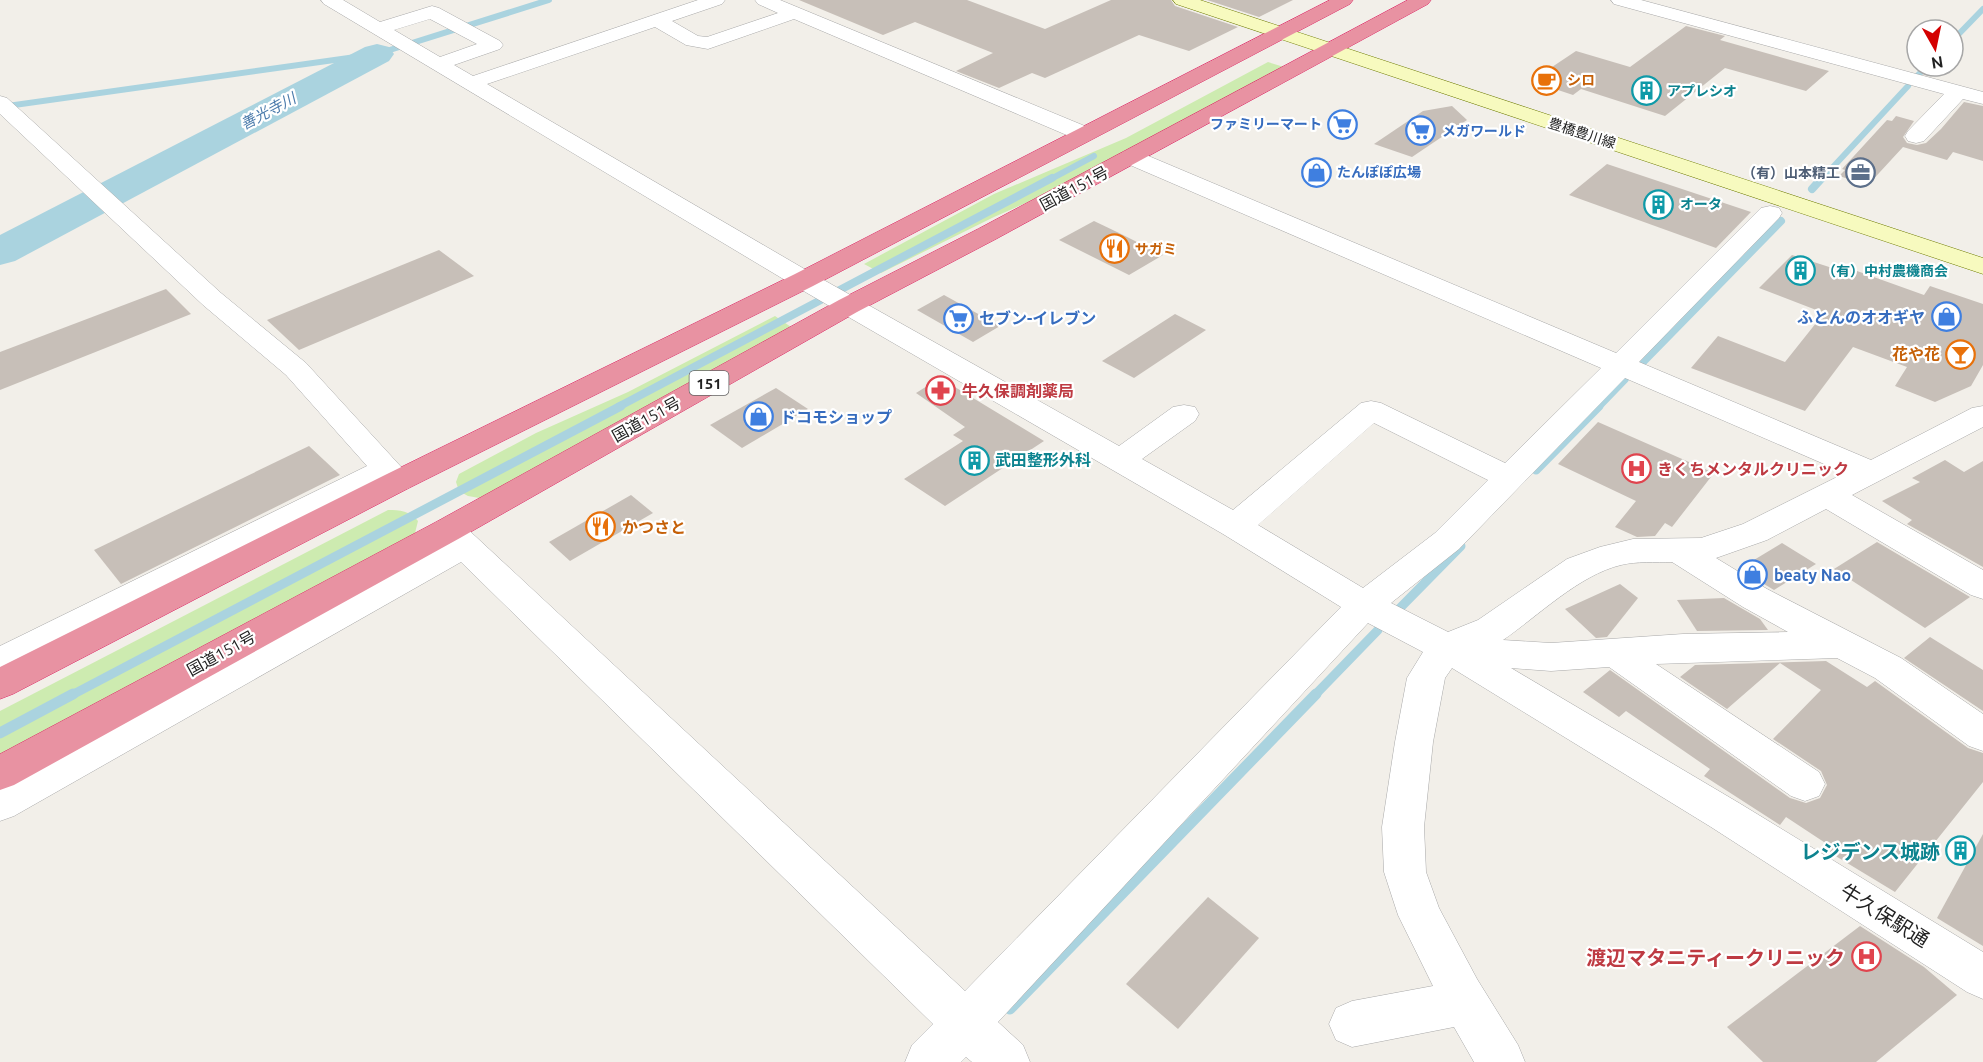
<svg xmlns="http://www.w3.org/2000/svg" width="1983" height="1062" viewBox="0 0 1983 1062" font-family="Ubuntu,'Noto Sans JP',sans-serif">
  <rect width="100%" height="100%" fill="#f2efe9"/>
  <g fill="#cdebb0">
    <polygon points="1268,62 1284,67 1089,175 994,217 881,273 864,264 994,194 1126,138"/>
    <polygon points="775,316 794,329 485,499 468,496 459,491 456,482 459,474 536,433 628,392"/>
    <path d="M388,510C399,510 411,511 418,521L414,537L0,761V711Z"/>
  </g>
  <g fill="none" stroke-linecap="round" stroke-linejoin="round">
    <g stroke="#aad3df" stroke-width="6">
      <polyline points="1953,40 1983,9"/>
      <polyline points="1917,76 1927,66"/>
      <polyline points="0,107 377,54 549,0"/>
      <polyline points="1049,180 1094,156"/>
      <polyline points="1821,180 1908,86"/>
    </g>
    <g stroke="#aad3df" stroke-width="8">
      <polyline points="1812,189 1822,178"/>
      <polyline points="1642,363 1781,221"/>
      <polyline points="618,407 1052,178"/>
      <polyline points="1598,407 1625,379"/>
    </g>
    <g stroke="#aad3df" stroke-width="9">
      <polyline points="1536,470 1599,406"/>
      <polyline points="1400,608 1461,546"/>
      <polyline points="70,696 621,406"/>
      <polyline points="1314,696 1378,630"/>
    </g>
    <g stroke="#aad3df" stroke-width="11">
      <polyline points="0,733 73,694"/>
      <polyline points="1010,1009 1316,694"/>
    </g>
    <polygon fill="#aad3df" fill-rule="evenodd" points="377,44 389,47 394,54 389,61 15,261 0,265 0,235 365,47"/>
  </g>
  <g fill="#c7bfb8">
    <polygon points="799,0 967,0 1045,29 1111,0 1171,0 1175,6 1238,27 1189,51 1139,35 1045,78 1032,73 999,88 956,71 993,53 915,22 883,35"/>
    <polygon points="1207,0 1293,0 1259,17"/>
    <polygon points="1686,26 1725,36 1720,40 1829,71 1806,91 1725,68 1665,116 1581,89 1573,95 1531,81 1576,51 1630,67"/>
    <polygon points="1964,102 1983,106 1983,161 1953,152 1947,160 1903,147 1868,185 1839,176 1845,170 1842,169 1887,120 1892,121 1896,116 1914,121 1903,137 1907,143 1917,145 1926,143 1941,129"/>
    <polygon points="1452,106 1467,120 1412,157 1374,144 1423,111"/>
    <polygon points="1607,164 1751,212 1716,248 1569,195"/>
    <polygon points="1094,221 1117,232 1163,255 1129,275 1059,240"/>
    <polygon points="439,250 474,276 299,350 267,320"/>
    <polygon points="1792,255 1854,275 1857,271 1924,295 1930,286 1983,304 1983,365 1971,386 1935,402 1895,386 1907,367 1853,347 1805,411 1691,368 1718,336 1785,362 1824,313 1759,288"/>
    <polygon points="166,289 191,314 0,390 0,352"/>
    <polygon points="944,295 1000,326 973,342 917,310"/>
    <polygon points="1175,314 1206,330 1134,378 1102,361"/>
    <polygon points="940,378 1044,441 945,506 904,479 963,441 953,435 965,427 916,393"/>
    <polygon points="776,388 808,409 742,448 710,425"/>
    <polygon points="1598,422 1714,473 1672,527 1665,523 1655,536 1637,537 1615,527 1636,501 1558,464"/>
    <polygon points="309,446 340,475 121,584 94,550"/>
    <polygon points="1945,460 1964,472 1983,461 1983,567 1907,524 1912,520 1882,501 1920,482 1912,478"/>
    <polygon points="631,495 653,513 570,561 549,542"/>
    <polygon points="1877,542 1970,597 1925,628 1834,569"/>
    <polygon points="1782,543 1816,564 1774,590 1739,569"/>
    <polygon points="1620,584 1638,598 1607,637 1596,638 1565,609"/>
    <polygon points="1724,598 1760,619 1768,630 1697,631 1677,600"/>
    <polygon points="1930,637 1983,670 1983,711 1904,658"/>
    <polygon points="1826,661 1867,687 1875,681 1968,748 1983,753 1983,782 1895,892 1829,852 1833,848 1786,817 1780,825 1704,776 1710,769 1626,711 1619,717 1583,692 1610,670 1790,798 1806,803 1820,798 1827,785 1821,771 1773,739 1821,690 1780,663 1727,709 1680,677 1695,665"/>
    <polygon points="1983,834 1983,946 1937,918"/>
    <polygon points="1208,897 1259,938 1178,1029 1126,984"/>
    <polygon points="1860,926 1924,967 1957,995 1876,1062 1763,1062 1727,1027"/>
  </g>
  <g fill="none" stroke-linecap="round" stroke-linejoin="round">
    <defs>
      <g id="street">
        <path d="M321,0H343L380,22L432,6L439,8L500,41L503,45L500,49L454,65L473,76L698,0H725L722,4L672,21L698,36L707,37L778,13L758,4L755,0H780L1092,129L1095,134L1092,139L1084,141L1076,139L794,19L708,49L686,45L655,27L487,84L813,274L1119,446L1173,407L1184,405L1195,407L1199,414L1195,421L1142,459L1233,510L1361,403L1371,401L1381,403L1505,463L1601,368L1123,162L1120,157L1123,152L1131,150L1139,152L1616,353L1761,208L1770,206L1779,208L1782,213L1779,218L1639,362L1871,460L1972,408L1983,406V427L1852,495L1983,570V599L1971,595L1826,509L1767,540L1716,558L1767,589L1901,658L1983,714V751L1969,746L1875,678L1837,658L1656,664L1819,772L1825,784L1819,796L1805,801L1791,796L1609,667L1551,671L1511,668L1739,803L1983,952V999L1967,992L1711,827L1452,668L1445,678L1433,742L1424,827L1426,872L1439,908L1477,979L1518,1045L1525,1062H1474L1454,1027L1352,1047L1336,1040L1329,1024L1336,1008L1352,1001L1433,986L1398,915L1384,872L1382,827L1395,742L1407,678L1423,652L1368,623L998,1022L1023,1045L1030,1062H972L966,1057L961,1062H905L912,1045L933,1024L461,562L14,816L0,821V784L441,543L432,530L436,522L448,519L460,522L965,991L1341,607L1223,534L795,286L324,4ZM430,19L477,44L440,57L394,30ZM1625,378L1845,473L1743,524L1701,538L1633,539L1600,547L1567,559L1478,620L1448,632L1391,603L1459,549ZM1374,423L1488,480L1435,533L1363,588L1258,525ZM1672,562L1743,607L1788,632L1683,634L1551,643L1503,640C1538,616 1579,575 1621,565C1637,561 1655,563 1672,562Z"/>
        <polygon points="1611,0 1641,0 1983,92 1983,104 1963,99 1924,141 1916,143 1908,141 1905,136 1908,131 1944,94 1614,4"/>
        <path d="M0,96L7,98L221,293L306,363L414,481L409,488C399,491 390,493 383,484L13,672L0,676V646L367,466L286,375L203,305L0,114Z"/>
      </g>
      <polygon id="secondary" points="1173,0 1200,0 1983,258 1983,274 1176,4"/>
      <g id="highway">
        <polygon points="1330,0 1353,0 1350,4 813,286 409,488 13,694 0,699 0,667 387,474 795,274"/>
        <polygon points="1408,0 1431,0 1428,4 996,239 857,312 460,538 14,785 0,790 0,754 436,522 839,300 978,229"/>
      </g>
    </defs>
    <use href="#street" stroke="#a9a9a9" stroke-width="1"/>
    <use href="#secondary" stroke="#707d05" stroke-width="1"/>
    <use href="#highway" stroke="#dc2a67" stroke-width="1"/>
    <use href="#street" fill="#fff" fill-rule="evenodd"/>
    <use href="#secondary" fill="#f7fabf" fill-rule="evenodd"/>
    <use href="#highway" fill="#e892a2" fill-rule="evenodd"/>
  </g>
  <defs>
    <symbol id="cafe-ring" viewBox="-11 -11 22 22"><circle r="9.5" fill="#fff" stroke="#e8710a" stroke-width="1.5"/><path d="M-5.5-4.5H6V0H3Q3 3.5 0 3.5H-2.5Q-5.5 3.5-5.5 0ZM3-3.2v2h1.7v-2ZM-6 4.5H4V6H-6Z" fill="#e8710a"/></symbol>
    <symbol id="building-ring" viewBox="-11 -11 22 22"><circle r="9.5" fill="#fff" stroke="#0f9aa8" stroke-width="1.5"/><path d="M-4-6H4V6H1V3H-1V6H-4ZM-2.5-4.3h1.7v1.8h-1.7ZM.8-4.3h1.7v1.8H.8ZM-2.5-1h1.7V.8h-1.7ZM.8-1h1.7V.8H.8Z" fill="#0f9aa8"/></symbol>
    <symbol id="supermarket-ring" viewBox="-11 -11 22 22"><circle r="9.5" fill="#fff" stroke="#3f7fe0" stroke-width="1.5"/><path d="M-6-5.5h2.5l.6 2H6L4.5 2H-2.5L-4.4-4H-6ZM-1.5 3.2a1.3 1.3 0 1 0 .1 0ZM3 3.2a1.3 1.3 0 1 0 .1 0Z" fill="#3f7fe0"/></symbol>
    <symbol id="shop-ring" viewBox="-11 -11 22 22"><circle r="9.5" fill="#fff" stroke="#3f7fe0" stroke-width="1.5"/><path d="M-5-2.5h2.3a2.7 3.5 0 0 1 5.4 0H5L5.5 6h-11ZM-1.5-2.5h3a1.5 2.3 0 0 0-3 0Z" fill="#3f7fe0"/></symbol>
    <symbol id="office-ring" viewBox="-11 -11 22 22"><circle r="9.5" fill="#fff" stroke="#5c6f8a" stroke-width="1.5"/><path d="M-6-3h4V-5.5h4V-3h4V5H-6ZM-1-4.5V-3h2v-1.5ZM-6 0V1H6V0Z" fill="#5c6f8a"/></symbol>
    <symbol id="restaurant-ring" viewBox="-11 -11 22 22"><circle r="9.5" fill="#fff" stroke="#e8710a" stroke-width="1.5"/><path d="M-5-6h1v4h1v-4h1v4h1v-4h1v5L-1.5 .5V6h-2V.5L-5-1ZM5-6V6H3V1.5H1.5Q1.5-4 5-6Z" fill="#e8710a"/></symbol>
    <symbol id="bar-ring" viewBox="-11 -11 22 22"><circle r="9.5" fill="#fff" stroke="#e8710a" stroke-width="1.5"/><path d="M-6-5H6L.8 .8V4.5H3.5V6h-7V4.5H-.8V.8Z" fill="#e8710a"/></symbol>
    <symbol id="pharmacy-ring" viewBox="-11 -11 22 22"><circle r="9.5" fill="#fff" stroke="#e0444e" stroke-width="1.5"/><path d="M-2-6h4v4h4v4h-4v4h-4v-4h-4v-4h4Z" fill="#e0444e"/></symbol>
    <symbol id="hospital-ring" viewBox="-11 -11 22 22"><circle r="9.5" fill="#fff" stroke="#e0444e" stroke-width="1.5"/><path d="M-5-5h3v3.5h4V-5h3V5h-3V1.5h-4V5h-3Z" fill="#e0444e"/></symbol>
  </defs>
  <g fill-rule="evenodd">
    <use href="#cafe-ring" x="1530" y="64" width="33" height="33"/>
    <use href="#building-ring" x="1630" y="74" width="33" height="33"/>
    <use href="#supermarket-ring" x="1326" y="108" width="33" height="33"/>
    <use href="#supermarket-ring" x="1404" y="114" width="33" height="33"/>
    <use href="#shop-ring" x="1300" y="156" width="33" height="33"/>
    <use href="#office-ring" x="1844" y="156" width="33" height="33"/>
    <use href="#building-ring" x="1642" y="188" width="33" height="33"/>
    <use href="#restaurant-ring" x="1098" y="232" width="33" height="33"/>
    <use href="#building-ring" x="1784" y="254" width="33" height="33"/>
    <use href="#shop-ring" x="1930" y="300" width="33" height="33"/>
    <use href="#supermarket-ring" x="942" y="302" width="33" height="33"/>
    <use href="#bar-ring" x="1944" y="338" width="33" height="33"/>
    <use href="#pharmacy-ring" x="924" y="374" width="33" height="33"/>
    <use href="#shop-ring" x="742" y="400" width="33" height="33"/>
    <use href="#building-ring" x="958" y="444" width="33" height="33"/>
    <use href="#hospital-ring" x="1620" y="452" width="33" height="33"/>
    <use href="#restaurant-ring" x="584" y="510" width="33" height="33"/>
    <use href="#shop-ring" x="1736" y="558" width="33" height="33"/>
    <use href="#building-ring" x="1944" y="834" width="33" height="33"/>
    <use href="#hospital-ring" x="1850" y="940" width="33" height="33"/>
  </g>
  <g text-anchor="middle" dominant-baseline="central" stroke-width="4.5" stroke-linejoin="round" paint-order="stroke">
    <g font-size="14" font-weight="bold" fill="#c56008" stroke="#fff" text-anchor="start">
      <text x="1567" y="80">シロ</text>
      <text x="1135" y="249">サガミ</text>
    </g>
    <g font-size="14" font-weight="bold" fill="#0d838f" stroke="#fff" text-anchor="start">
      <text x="1667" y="91">アプレシオ</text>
      <text x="1680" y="204">オータ</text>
      <text x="1822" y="271">（有）中村農機商会</text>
    </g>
    <g font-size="14" font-weight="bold" fill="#366cbe" stroke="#fff" text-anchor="start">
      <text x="1322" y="124" text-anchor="end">ファミリーマート</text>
      <text x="1442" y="131">メガワールド</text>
      <text x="1337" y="172">たんぽぽ広場</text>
    </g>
    <g font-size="14" fill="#222" stroke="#fff">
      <text transform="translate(1582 133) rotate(18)">豊橋豊川線</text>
    </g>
    <g font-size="14" font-weight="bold" fill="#4e5e75" stroke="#fff" text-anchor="end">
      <text x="1840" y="173">（有）山本精工</text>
    </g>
    <g font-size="15" font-style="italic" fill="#4a7aab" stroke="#fff">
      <text transform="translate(268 111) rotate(-28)">善光寺川</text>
    </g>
    <rect fill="#fff" stroke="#646464" stroke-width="1.5" x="689.5" y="371" width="39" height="24" rx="4.5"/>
    <g font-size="15" font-weight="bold" fill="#222">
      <text x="709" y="383">151</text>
    </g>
    <g font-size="16" fill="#222" stroke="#fff">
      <text transform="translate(1074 188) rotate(-28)">国道151号</text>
      <text transform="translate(646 419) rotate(-29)">国道151号</text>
      <text transform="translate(221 653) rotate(-29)">国道151号</text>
    </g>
    <g font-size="16" font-weight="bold" fill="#366cbe" stroke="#fff" text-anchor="start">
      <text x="1925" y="317" text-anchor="end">ふとんのオオギヤ</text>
      <text x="979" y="318">セブン-イレブン</text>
      <text x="780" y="417">ドコモショップ</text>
      <text x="1774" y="575">beaty Nao</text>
    </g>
    <g font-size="16" font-weight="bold" fill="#c56008" stroke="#fff" text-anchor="end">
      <text x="1940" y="354">花や花</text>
      <text x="622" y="527" text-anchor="start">かつさと</text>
    </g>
    <g font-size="16" font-weight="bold" fill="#be3a42" stroke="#fff" text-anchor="start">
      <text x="962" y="391">牛久保調剤薬局</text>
      <text x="1657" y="469">きくちメンタルクリニック</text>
    </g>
    <g font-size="16" font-weight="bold" fill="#0d838f" stroke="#fff" text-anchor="start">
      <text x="995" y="460">武田整形外科</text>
    </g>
    <g font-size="20" font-weight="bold" fill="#0d838f" stroke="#fff" text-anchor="end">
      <text x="1940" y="851">レジデンス城跡</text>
    </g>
    <g font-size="20" fill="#222" stroke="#fff">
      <text transform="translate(1885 915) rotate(32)">牛久保駅通</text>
    </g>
    <g font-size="20" font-weight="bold" fill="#be3a42" stroke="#fff" text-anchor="end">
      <text x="1845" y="957">渡辺マタニティークリニック</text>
    </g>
  </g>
  <g transform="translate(1935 48) rotate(171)"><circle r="28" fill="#ffffff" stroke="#a7a7a7" stroke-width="1.5"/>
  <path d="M0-4.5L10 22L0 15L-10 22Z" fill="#d40000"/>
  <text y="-9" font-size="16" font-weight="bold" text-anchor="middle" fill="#222222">N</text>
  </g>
</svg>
